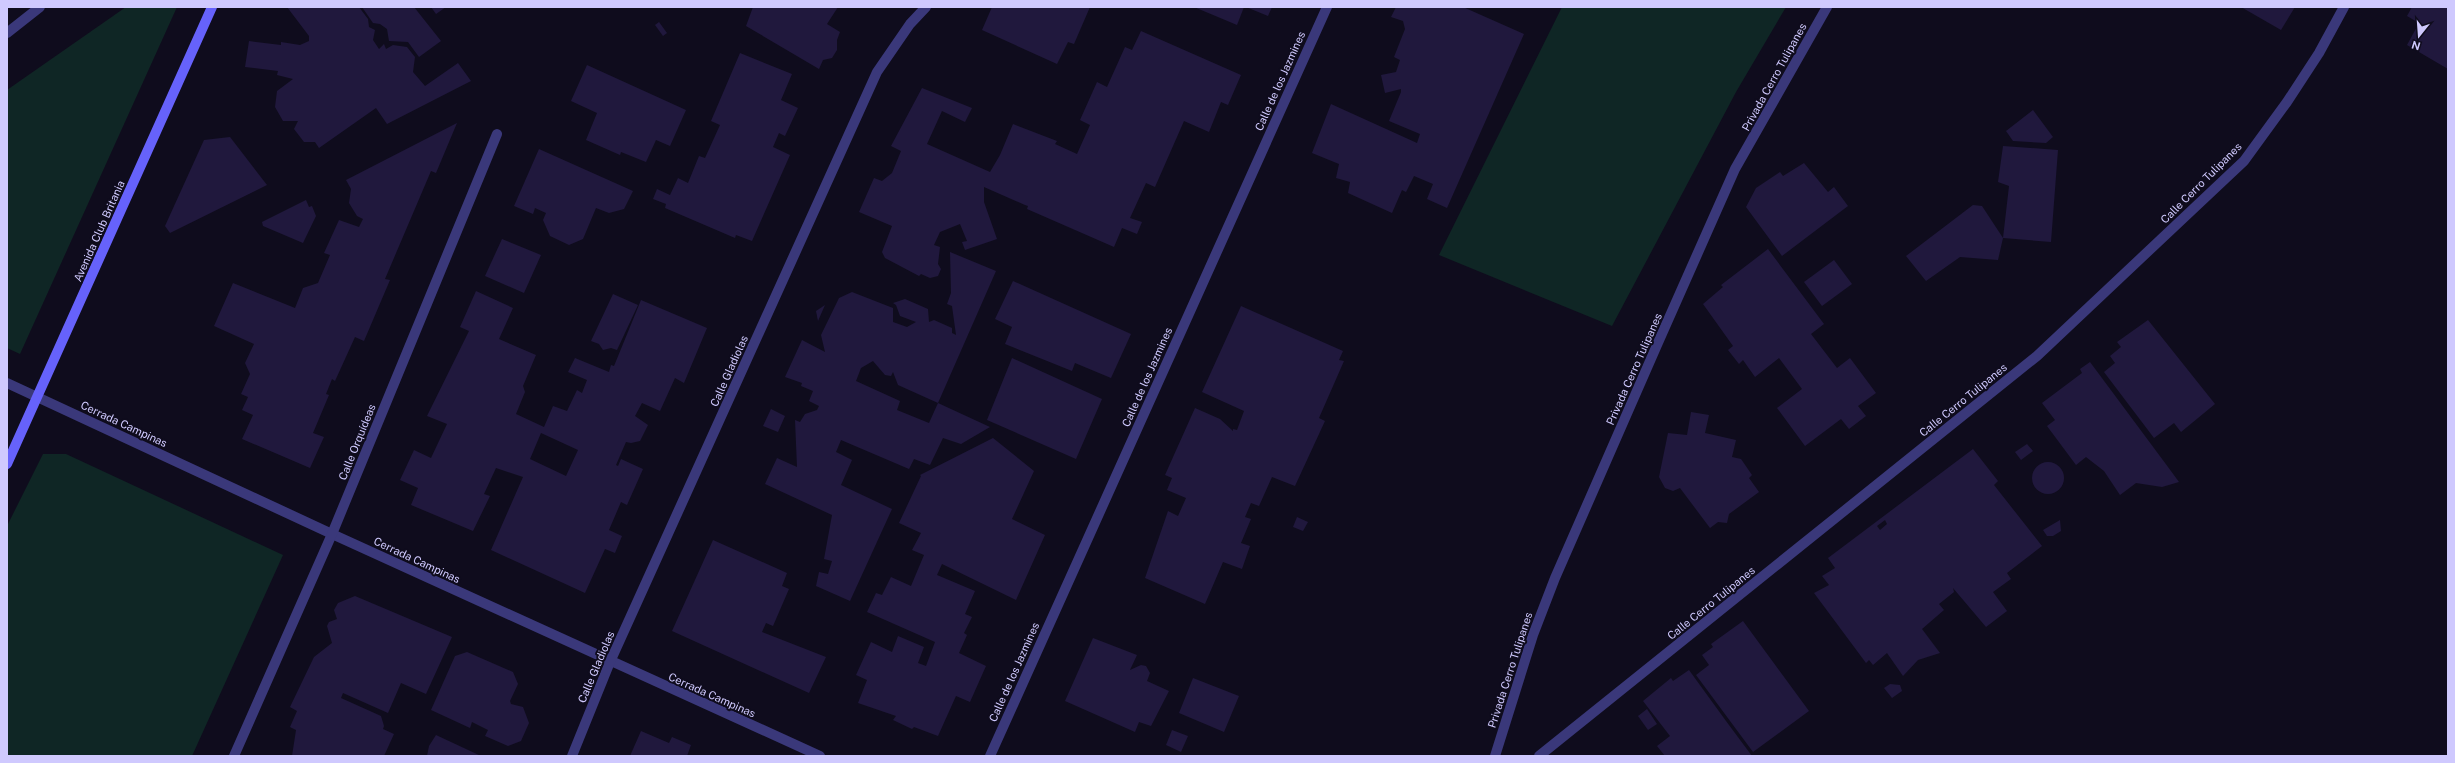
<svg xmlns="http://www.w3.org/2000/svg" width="2455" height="763" viewBox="0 0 2455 763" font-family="'Public Sans',sans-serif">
  <rect width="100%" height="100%" fill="#0f0c1d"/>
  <g fill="#0f2625">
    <polygon points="126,7 177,7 20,354 7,348 7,90"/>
    <polygon points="1562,7 1786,7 1736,92 1612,326 1439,255"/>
    <polygon points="43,454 66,454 283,555 192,756 7,756 7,526"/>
  </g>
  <g fill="#20183d" fill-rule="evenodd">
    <polygon points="287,7 359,7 368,19 369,27 375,30 373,40 379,49 384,44 386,49 393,45 407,47 415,57 413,72 425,86 458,63 471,81 387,124 376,108 319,148 315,142 304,142 294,129 298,121 283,121 275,107 277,91 293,79 277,75 278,71 245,67 249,41 281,45 281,42 300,45 309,41 309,36"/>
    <polygon points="362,7 414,7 441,41 419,57 408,42 389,41 387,29 380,24 373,23"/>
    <polygon points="431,7 446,7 436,14"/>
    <polygon points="753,7 838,7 827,24 840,32 837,40 837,50 832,58 823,60 819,69 746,26"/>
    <polygon points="992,7 1090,7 1074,44 1068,42 1057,64 982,30"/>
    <polygon points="1194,7 1244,7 1237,25"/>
    <polygon points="1246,7 1272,7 1268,16"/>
    <polygon points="1396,7 1463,7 1524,34 1447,208 1427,199 1433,184 1414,176 1406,192 1402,190 1392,213 1348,193 1350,182 1336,178 1339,164 1312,153 1331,104 1417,143 1420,134 1389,121 1401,92 1401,89 1385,93 1381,75 1396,72 1400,60 1394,57 1405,29 1403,21 1391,17"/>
    <polygon points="2241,7 2295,7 2281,30"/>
    <polygon points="2412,7 2448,7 2448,69 2407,45 2419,23 2407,16"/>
    <polygon points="659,22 667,33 663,36 655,25"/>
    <polygon points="1141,31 1241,75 1228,105 1221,102 1209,132 1184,121 1155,187 1146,183 1130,218 1142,222 1137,234 1122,228 1114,247 1027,209 1028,206 1025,205 984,187 984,202 997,239 965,250 962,242 967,241 960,224 940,232 934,245 940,247 938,264 941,269 938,276 930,278 921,274 919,276 885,258 882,252 892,226 859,212 874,178 882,181 892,173 901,151 891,146 922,88 972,108 965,122 942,111 927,144 990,172 1000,155 1013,124 1057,141 1055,144 1077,154 1090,125 1080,120 1097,82 1107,87 1125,47 1132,50"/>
    <polygon points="740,53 792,74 781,100 798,108 785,136 779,133 773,147 790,155 752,241 736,235 735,238 665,208 666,204 653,199 657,189 670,195 678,178 688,183 699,156 705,158 720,125 711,121"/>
    <polygon points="587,65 686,110 670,146 656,140 646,162 621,152 620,155 586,140 597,113 571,101"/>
    <polygon points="2033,110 2053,137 2046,143 2013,141 2006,131"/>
    <polygon points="457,123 436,173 431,171 385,279 390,280 364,341 355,337 335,381 332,379 326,394 329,395 313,433 324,437 310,468 242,439 253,415 242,410 248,397 241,394 250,374 245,363 254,344 214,326 233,283 295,308 303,288 318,283 330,255 324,253 339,220 359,227 363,219 357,216 349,203 351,189 346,180"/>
    <polygon points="230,137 267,185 170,233 165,226 204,140"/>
    <polygon points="2003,146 2058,150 2051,242 2003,238 2009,186 1998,182"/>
    <polygon points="539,149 633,191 624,209 609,213 596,208 583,239 569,245 550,236 543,220 546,213 535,208 533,214 514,206"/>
    <polygon points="1804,163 1828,192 1834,187 1848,206 1782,256 1746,207 1756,188 1780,172 1783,176"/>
    <polygon points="306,200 309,207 312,206 316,216 303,243 263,226 262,222"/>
    <polygon points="1973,205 1982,206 2003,238 1998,260 1960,257 1926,281 1906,256"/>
    <polygon points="502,239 541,255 524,293 485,276"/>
    <polygon points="1768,249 1824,324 1811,334 1837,368 1850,358 1876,393 1858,406 1866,416 1849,429 1841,419 1805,446 1777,408 1802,389 1779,358 1755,377 1743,360 1739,364 1728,350 1733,346 1703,304 1723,287 1721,285"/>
    <polygon points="950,252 996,271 938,403 898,385 893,372 891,376 885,375 873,361 861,368 856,381 900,401 897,410 929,423 938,403 990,427 961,444 943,438 930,465 914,459 909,469 841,440 836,452 852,460 841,485 892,509 850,601 816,586 819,572 828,574 832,561 824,559 832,515 765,484 777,458 797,467 795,420 800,422 805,414 817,410 819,406 809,401 813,391 801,386 802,383 785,377 802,340 825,352 821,335 839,298 852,292 893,308 893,322 907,327 916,322 900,316 896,305 893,303 905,299 928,309 929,322 934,320 952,328 952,333 956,335 952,306 947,304 951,293"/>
    <polygon points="1834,260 1852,284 1822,306 1804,282"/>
    <polygon points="1013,281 1131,334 1111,378 1075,363 1072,371 1005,344 1012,327 995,319"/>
    <path d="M476,291L513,308L499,339L536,355L523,386L525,392L516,414L544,427L553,406L567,411L577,390L582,393L587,380L568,372L575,358L609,372L611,365L614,366L641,300L707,328L684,383L675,378L660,411L642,403L635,416L648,425L640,441L631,443L626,442L616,465L618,466L621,459L643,469L627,505L621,502L609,530L622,536L615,553L605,549L585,593L491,550L523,477L496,468L484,494L490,496L473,531L411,505L418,488L400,480L414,450L431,458L447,424L427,416L469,331L460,327ZM541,433L578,450L566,476L530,459Z"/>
    <polygon points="613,294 638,305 617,350 611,348 603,350 599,344 591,341"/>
    <polygon points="825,305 818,321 816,311"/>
    <polygon points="1241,306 1343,351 1339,360 1344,361 1319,418 1325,421 1295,486 1272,477 1259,506 1251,503 1245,517 1251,519 1241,543 1250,546 1242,569 1223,562 1205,604 1145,578 1168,511 1178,516 1186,498 1167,490 1172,478 1165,475 1195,408 1220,419 1233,431 1233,429 1237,430 1244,411 1202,392"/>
    <polygon points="2148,320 2215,404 2181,432 2174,423 2154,438 2104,372 2115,363 2110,356 2121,347 2117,342"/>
    <polygon points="1012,358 1102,399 1076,459 987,420"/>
    <polygon points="2090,362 2168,467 2179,482 2162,487 2136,483 2120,495 2104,471 2086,457 2076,465 2047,426 2055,420 2042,403 2082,373 2080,369"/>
    <polygon points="771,409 785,416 778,432 763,426"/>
    <polygon points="1691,412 1709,415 1705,433 1736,440 1732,457 1741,459 1752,475 1749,478 1759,492 1729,514 1727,523 1718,522 1710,528 1680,488 1673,491 1665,488 1659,477 1668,433 1687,435"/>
    <polygon points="993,438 1034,471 1012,519 1045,535 1016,600 942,564 937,575 975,591 965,614 972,617 964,633 967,635 959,653 986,666 970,702 956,696 938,736 914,727 912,729 893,720 896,716 858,703 867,680 856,675 871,642 892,652 898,636 924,647 918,663 926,666 935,642 867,612 876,593 882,595 891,577 911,586 924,555 912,550 921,533 899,523 921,476 920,475"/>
    <polygon points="2027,444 2033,451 2021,460 2015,452"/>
    <path d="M1973,449L1998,481L1994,485L2042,546L2007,573L2011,579L1993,592L2007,611L1986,627L1953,588L1954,592L1939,604L1944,610L1922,629L1940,653L1918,660L1903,676L1887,653L1873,665L1869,660L1866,663L1814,593L1829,585L1822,576L1835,568L1828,558ZM1885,520L1887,524L1880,530L1877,526Z"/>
    <circle cx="2048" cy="478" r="16"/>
    <polygon points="1297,517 1308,522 1303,531 1293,527"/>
    <polygon points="2060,520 2061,531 2053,536 2047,536 2043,530"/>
    <polygon points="713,540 787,573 782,586 789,589 773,626 766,623 762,632 826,657 809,693 672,631"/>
    <polygon points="355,596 452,637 426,694 401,683 388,713 343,693 341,698 381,716 384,726 383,729 394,734 384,756 292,756 296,730 290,727 297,711 290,707 314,657 332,643 327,626 329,622 337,619 334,610 338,603"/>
    <polygon points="1743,621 1809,711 1753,752 1696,675 1709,665 1702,655 1713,647 1711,644"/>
    <polygon points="1093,638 1137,655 1130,670 1141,665 1146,666 1150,673 1147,681 1169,691 1151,726 1139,722 1135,732 1065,701"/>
    <polygon points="467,652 513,672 518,684 510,701 511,704 523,707 529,723 521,741 508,746 485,736 488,730 472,722 470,728 431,710 455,656"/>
    <polygon points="1689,670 1726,721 1752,756 1665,756 1657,746 1670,736 1643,701 1671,678 1673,681"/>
    <polygon points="1193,678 1239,696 1224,732 1179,713"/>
    <polygon points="1890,684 1900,685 1902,691 1892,698 1884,688"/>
    <polygon points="1647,709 1657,724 1648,730 1638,716"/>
    <polygon points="1172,730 1188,736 1181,752 1166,745"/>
    <polygon points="641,731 669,743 672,737 691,745 687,756 630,756"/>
    <polygon points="436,735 481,756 427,756 429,746"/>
  </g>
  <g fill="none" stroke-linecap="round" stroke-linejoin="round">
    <g stroke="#3a387a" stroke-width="10">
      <polyline points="7,33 40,7"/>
      <polyline points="7,383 332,534 820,756"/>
      <polyline points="234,756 332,534 497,134"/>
      <polyline points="572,756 610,662 877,72 910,24 926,7"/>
      <polyline points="990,756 1327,7"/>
      <polyline points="1495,756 1533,635 1555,578 1657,345 1735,169 1827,7"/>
      <polyline points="1539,756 2037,356 2244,161 2287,102 2319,53 2344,7"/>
    </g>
    <polyline stroke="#6662fb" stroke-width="10" points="7,464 212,7"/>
  </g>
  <g text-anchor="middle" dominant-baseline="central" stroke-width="4" stroke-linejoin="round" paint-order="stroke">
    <g font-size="11" fill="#cfc9fe" stroke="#0f0c1d">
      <text transform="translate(1774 77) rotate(-61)">Privada Cerro Tulipanes</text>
      <text transform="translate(1280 81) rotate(-66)">Calle de los Jazmines</text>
      <text transform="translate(2201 183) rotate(-45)">Calle Cerro Tulipanes</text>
      <text transform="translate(99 231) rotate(-66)">Avenida Club Britania</text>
      <text transform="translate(1634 369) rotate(-66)">Privada Cerro Tulipanes</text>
      <text transform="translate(729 371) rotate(-66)">Calle Gladiolas</text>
      <text transform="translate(1147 377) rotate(-66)">Calle de los Jazmines</text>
      <text transform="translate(1963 400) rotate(-39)">Calle Cerro Tulipanes</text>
      <text transform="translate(124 424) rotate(25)">Cerrada Campinas</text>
      <text transform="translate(357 442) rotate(-68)">Calle Orquídeas</text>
      <text transform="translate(417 560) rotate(25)">Cerrada Campinas</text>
      <text transform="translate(1711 603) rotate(-39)">Calle Cerro Tulipanes</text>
      <text transform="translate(596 667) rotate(-67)">Calle Gladiolas</text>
      <text transform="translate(1510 670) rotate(-72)">Privada Cerro Tulipanes</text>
      <text transform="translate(1014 672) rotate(-66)">Calle de los Jazmines</text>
      <text transform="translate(712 695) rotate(24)">Cerrada Campinas</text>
    </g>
  </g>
  <rect width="2455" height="763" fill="none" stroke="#cfc9fe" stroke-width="16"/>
  <g transform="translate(2419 36) rotate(197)" stroke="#0f0c1d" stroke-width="3" paint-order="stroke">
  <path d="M0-3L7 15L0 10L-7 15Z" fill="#cfc9fe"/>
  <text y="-6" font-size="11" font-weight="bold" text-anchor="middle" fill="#cfc9fe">N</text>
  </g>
</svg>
